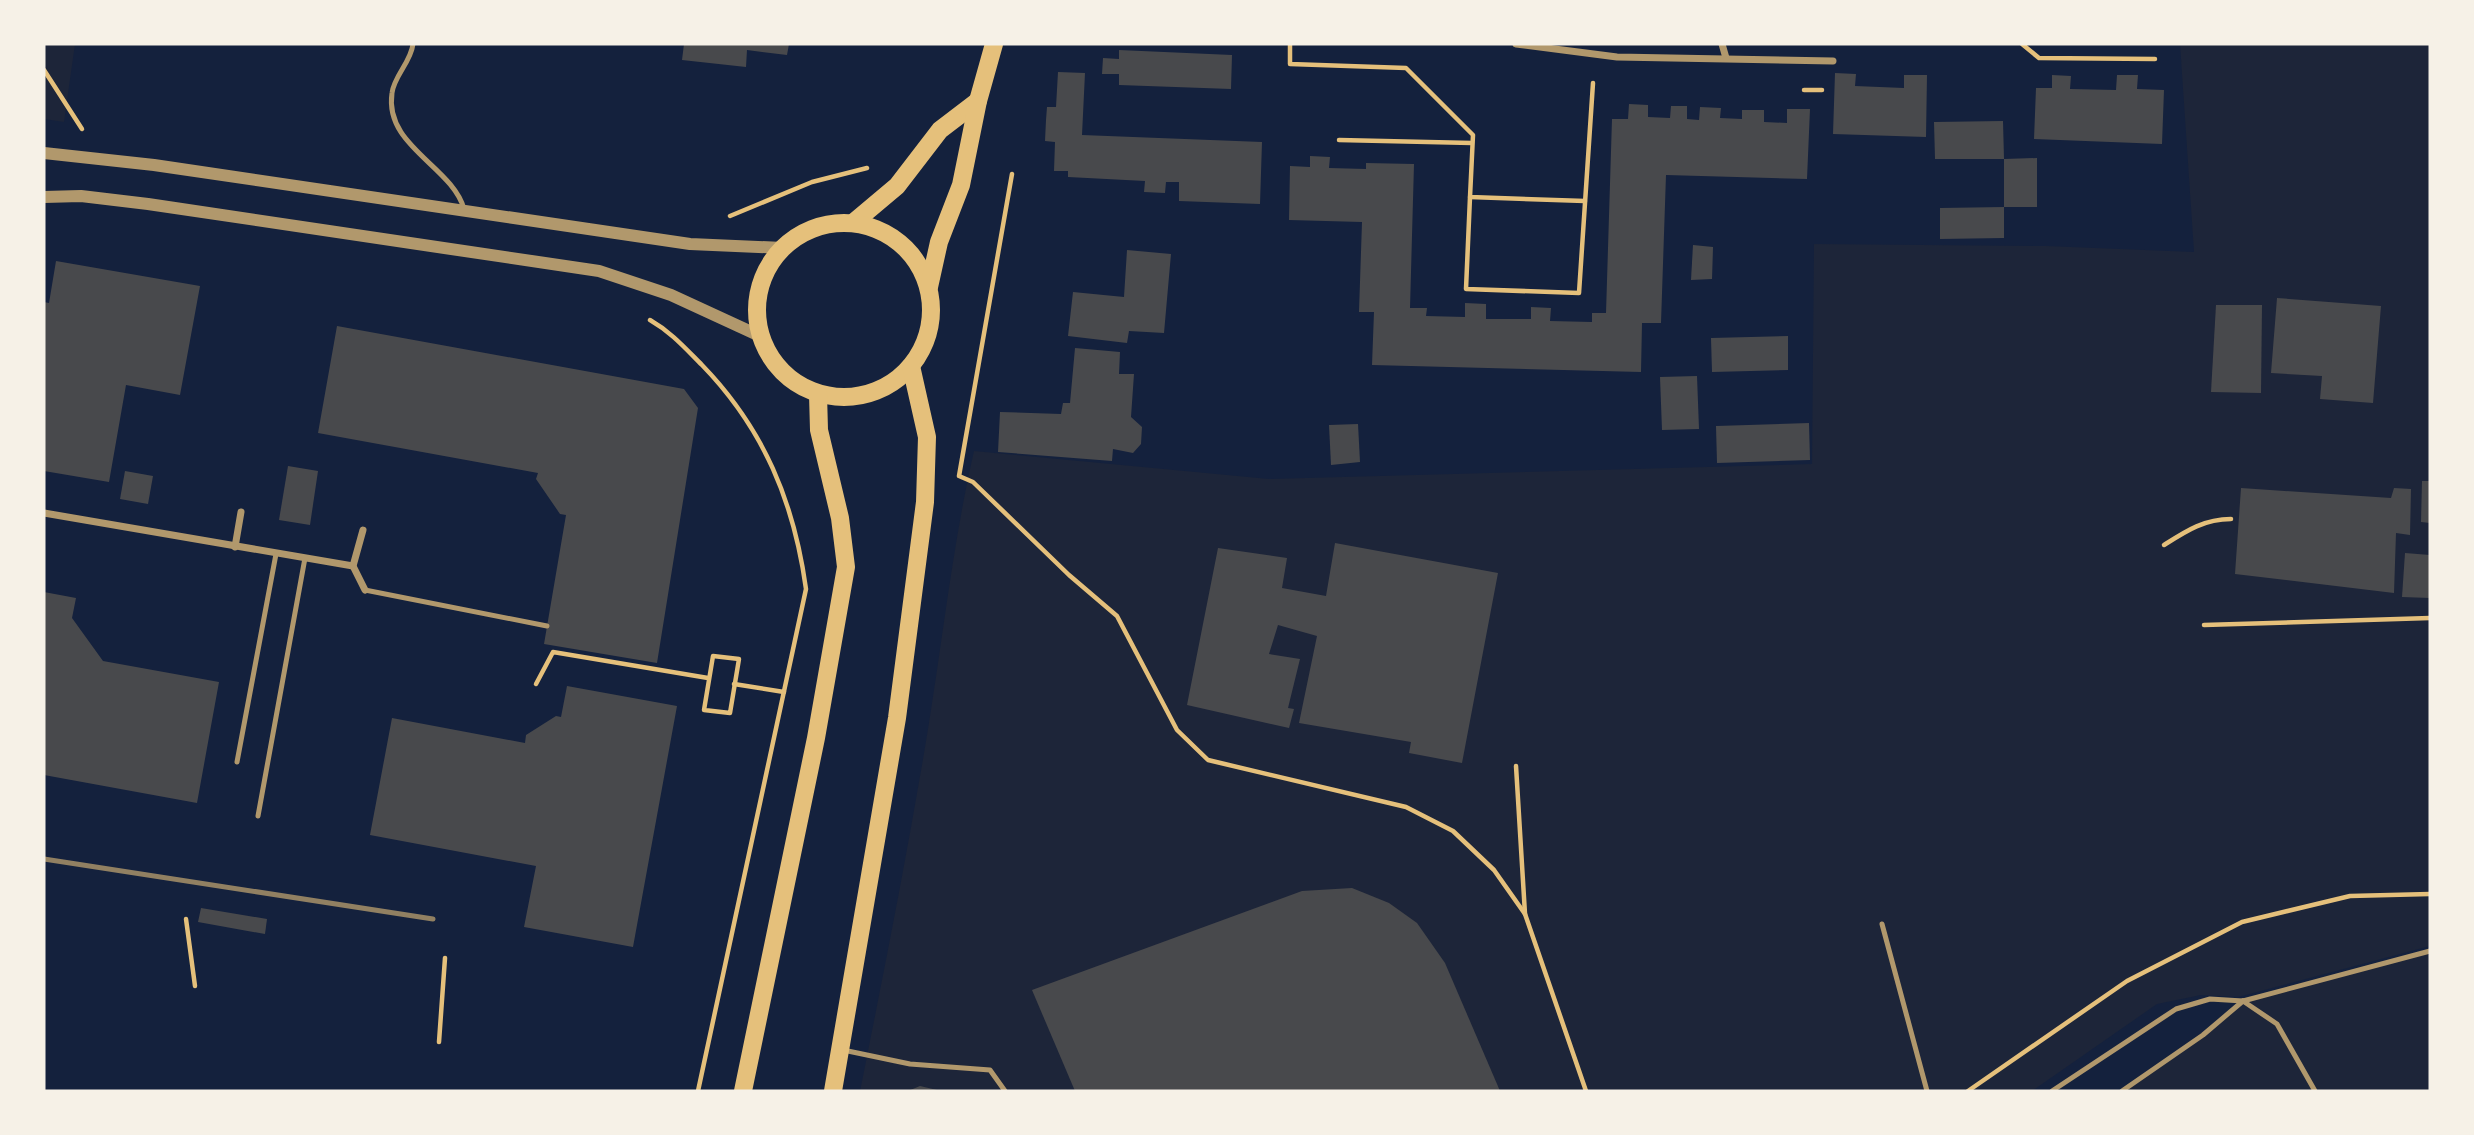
<svg xmlns="http://www.w3.org/2000/svg" width="2474" height="1135" viewBox="0 0 2474 1135" font-family="'Crimson Pro',serif">
  <rect width="100%" height="100%" fill="#14213d"/>
  <g fill="#1d2539">
    <polygon points="44,44 75,44 64,122 44,119"/>
    <path d="M2180,44H2430V946L2238,997L2201,995L2157,1004L2032,1091H860C884,971 908,851 928,729C943,637 953,542 974,451L1269,479L1812,464L1814,244L2046,246L2194,252Z"/>
    <polygon points="2430,951 2430,1091 2122,1091 2203,1035 2243,1001"/>
  </g>
  <g fill="#48494c">
    <polygon points="684,44 789,44 787,55 747,50 746,67 682,60"/>
    <polygon points="1119,50 1232,55 1231,89 1119,85 1119,74 1102,74 1103,58 1119,59"/>
    <polygon points="1058,72 1085,73 1082,135 1262,142 1260,204 1179,201 1179,182 1166,182 1165,193 1144,192 1145,181 1068,177 1068,171 1054,171 1055,142 1045,141 1046,120 1047,107 1056,107"/>
    <polygon points="1835,73 1856,74 1855,86 1904,88 1904,75 1927,75 1926,137 1833,134"/>
    <polygon points="2052,75 2071,76 2070,89 2116,90 2117,75 2138,75 2137,89 2164,90 2162,144 2034,139 2036,88 2052,88"/>
    <polygon points="1629,104 1648,105 1648,117 1670,118 1671,106 1687,106 1687,119 1699,120 1700,107 1721,108 1720,118 1742,119 1742,110 1764,110 1764,122 1787,123 1787,109 1810,109 1807,179 1666,175 1661,323 1642,323 1641,372 1372,365 1374,312 1359,312 1362,222 1289,220 1290,166 1310,167 1310,156 1330,157 1329,168 1366,169 1366,163 1414,164 1410,308 1427,308 1426,316 1465,317 1465,303 1486,304 1486,319 1531,319 1531,307 1551,308 1550,321 1592,322 1592,313 1606,313 1612,119 1628,119"/>
    <polygon points="2003,121 2004,159 1935,159 1934,122"/>
    <polygon points="2037,158 2037,207 2004,207 2004,159"/>
    <polygon points="2004,207 2004,238 1940,239 1940,208"/>
    <polygon points="1693,245 1713,247 1712,279 1691,280"/>
    <polygon points="1127,250 1171,254 1164,333 1129,331 1127,343 1068,336 1073,292 1124,297"/>
    <polygon points="56,261 200,286 180,395 126,385 109,482 44,471 44,302 49,303"/>
    <polygon points="2277,298 2381,306 2373,403 2320,399 2322,376 2271,373"/>
    <polygon points="2216,305 2262,305 2261,393 2211,392"/>
    <polygon points="337,326 684,389 698,408 657,663 544,644 566,515 560,514 536,479 538,473 318,433"/>
    <polygon points="1788,336 1788,370 1712,372 1711,338"/>
    <polygon points="1075,348 1120,352 1119,374 1134,374 1131,417 1142,427 1141,444 1133,453 1113,449 1112,461 998,452 1000,412 1061,414 1063,403 1070,403"/>
    <polygon points="1697,376 1699,429 1662,430 1660,377"/>
    <polygon points="1809,423 1810,460 1717,463 1716,426"/>
    <polygon points="1358,424 1360,462 1331,465 1329,425"/>
    <polygon points="288,466 318,471 310,525 279,520"/>
    <polygon points="125,471 153,476 148,504 120,499"/>
    <polygon points="2422,481 2430,481 2430,523 2421,522"/>
    <polygon points="2241,488 2391,498 2394,488 2411,489 2410,535 2396,533 2394,593 2235,574"/>
    <polygon points="1335,543 1498,573 1462,763 1409,753 1411,742 1299,723 1317,636 1278,625 1269,654 1300,659 1288,708 1294,709 1289,728 1187,705 1218,548 1287,558 1282,588 1326,596"/>
    <polygon points="2405,553 2430,555 2430,598 2402,597"/>
    <polygon points="44,592 76,598 72,618 103,661 219,682 197,803 44,775"/>
    <polygon points="567,686 677,706 633,947 524,927 536,866 370,835 392,718 525,743 526,735 556,716 561,717"/>
    <polygon points="1352,888 1389,903 1417,923 1445,963 1500,1091 1075,1091 1032,990 1302,891"/>
    <polygon points="201,908 267,919 265,934 198,922"/>
    <polygon points="920,1086 937,1090 937,1091 908,1091"/>
  </g>
  <g fill="none" stroke-linecap="round" stroke-linejoin="round">
    <g stroke="#e5c07b" stroke-width="4.5">
      <polyline points="1290,44 1290,64 1406,68 1473,135 1470,197 1585,201"/>
      <polyline points="2022,44 2039,58 2155,59"/>
      <polyline points="44,70 82,129"/>
      <polyline points="1804,90 1822,90"/>
      <polyline points="1339,140 1472,143"/>
      <polyline points="1012,174 959,476 973,482 1069,575 1117,616 1177,730 1208,760 1406,807 1453,831 1494,870 1525,914"/>
      <polyline points="1470,197 1466,289 1579,293 1593,83"/>
      <polyline points="730,216 812,182 867,168"/>
      <path d="M650,320C671,332 685,348 702,365C764,429 794,502 806,589L698,1091"/>
      <path d="M2164,545C2186,531 2204,519 2231,519"/>
      <polyline points="2204,625 2430,618"/>
      <polygon points="713,656 739,659 730,713 704,710"/>
      <polyline points="536,684 553,652 708,678"/>
      <polyline points="734,684 784,692"/>
      <polyline points="1516,766 1525,914 1586,1091"/>
      <polyline points="186,919 195,986"/>
      <polyline points="439,1042 445,958"/>
      <polyline points="1968,1091 2127,981 2242,922 2350,896 2430,894"/>
    </g>
    <g stroke="#b1986c" stroke-width="5">
      <path d="M413,44C411,62 394,76 392,93C384,146 452,166 464,209"/>
      <polyline points="365,590 547,626"/>
      <polyline points="237,762 276,554"/>
      <polyline points="258,816 305,558"/>
      <polyline points="1882,924 1927,1091"/>
      <polyline points="2243,1001 2277,1024 2315,1091"/>
      <polyline points="843,1050 910,1064 990,1070 1005,1091"/>
      <polyline points="2052,1091 2176,1009 2210,999 2243,1001 2430,951"/>
      <polyline points="2122,1091 2203,1035 2243,1001"/>
    </g>
    <g stroke="#b1986c" stroke-width="7">
      <polyline points="1516,44 1617,57 1833,61"/>
      <polyline points="1722,44 1726,58"/>
      <polyline points="44,513 353,566"/>
      <polyline points="363,530 353,566 365,590"/>
      <polyline points="235,547 241,512"/>
    </g>
    <g stroke="#b1986c" stroke-width="12">
      <polyline points="44,153 154,165 690,244 783,248"/>
      <polyline points="44,197 81,196 148,204 599,271 671,295 760,336"/>
    </g>
    <g stroke="#e5c07b" stroke-width="18">
      <polyline points="853,223 897,186 940,130 978,101"/>
      <circle cx="844" cy="310" r="87"/>
      <polyline points="929,287 939,242 961,185 978,101 994,44"/>
      <polyline points="743,1091 816,738 846,567 840,518 819,430 818,394"/>
      <polyline points="833,1091 897,718 925,502 927,437 911,366"/>
    </g>
    <polyline stroke="#918062" stroke-width="5" points="44,859 433,919"/>
  </g>
  <rect width="2474" height="1135" fill="none" stroke="#f6f1e7" stroke-width="91"/>
</svg>
